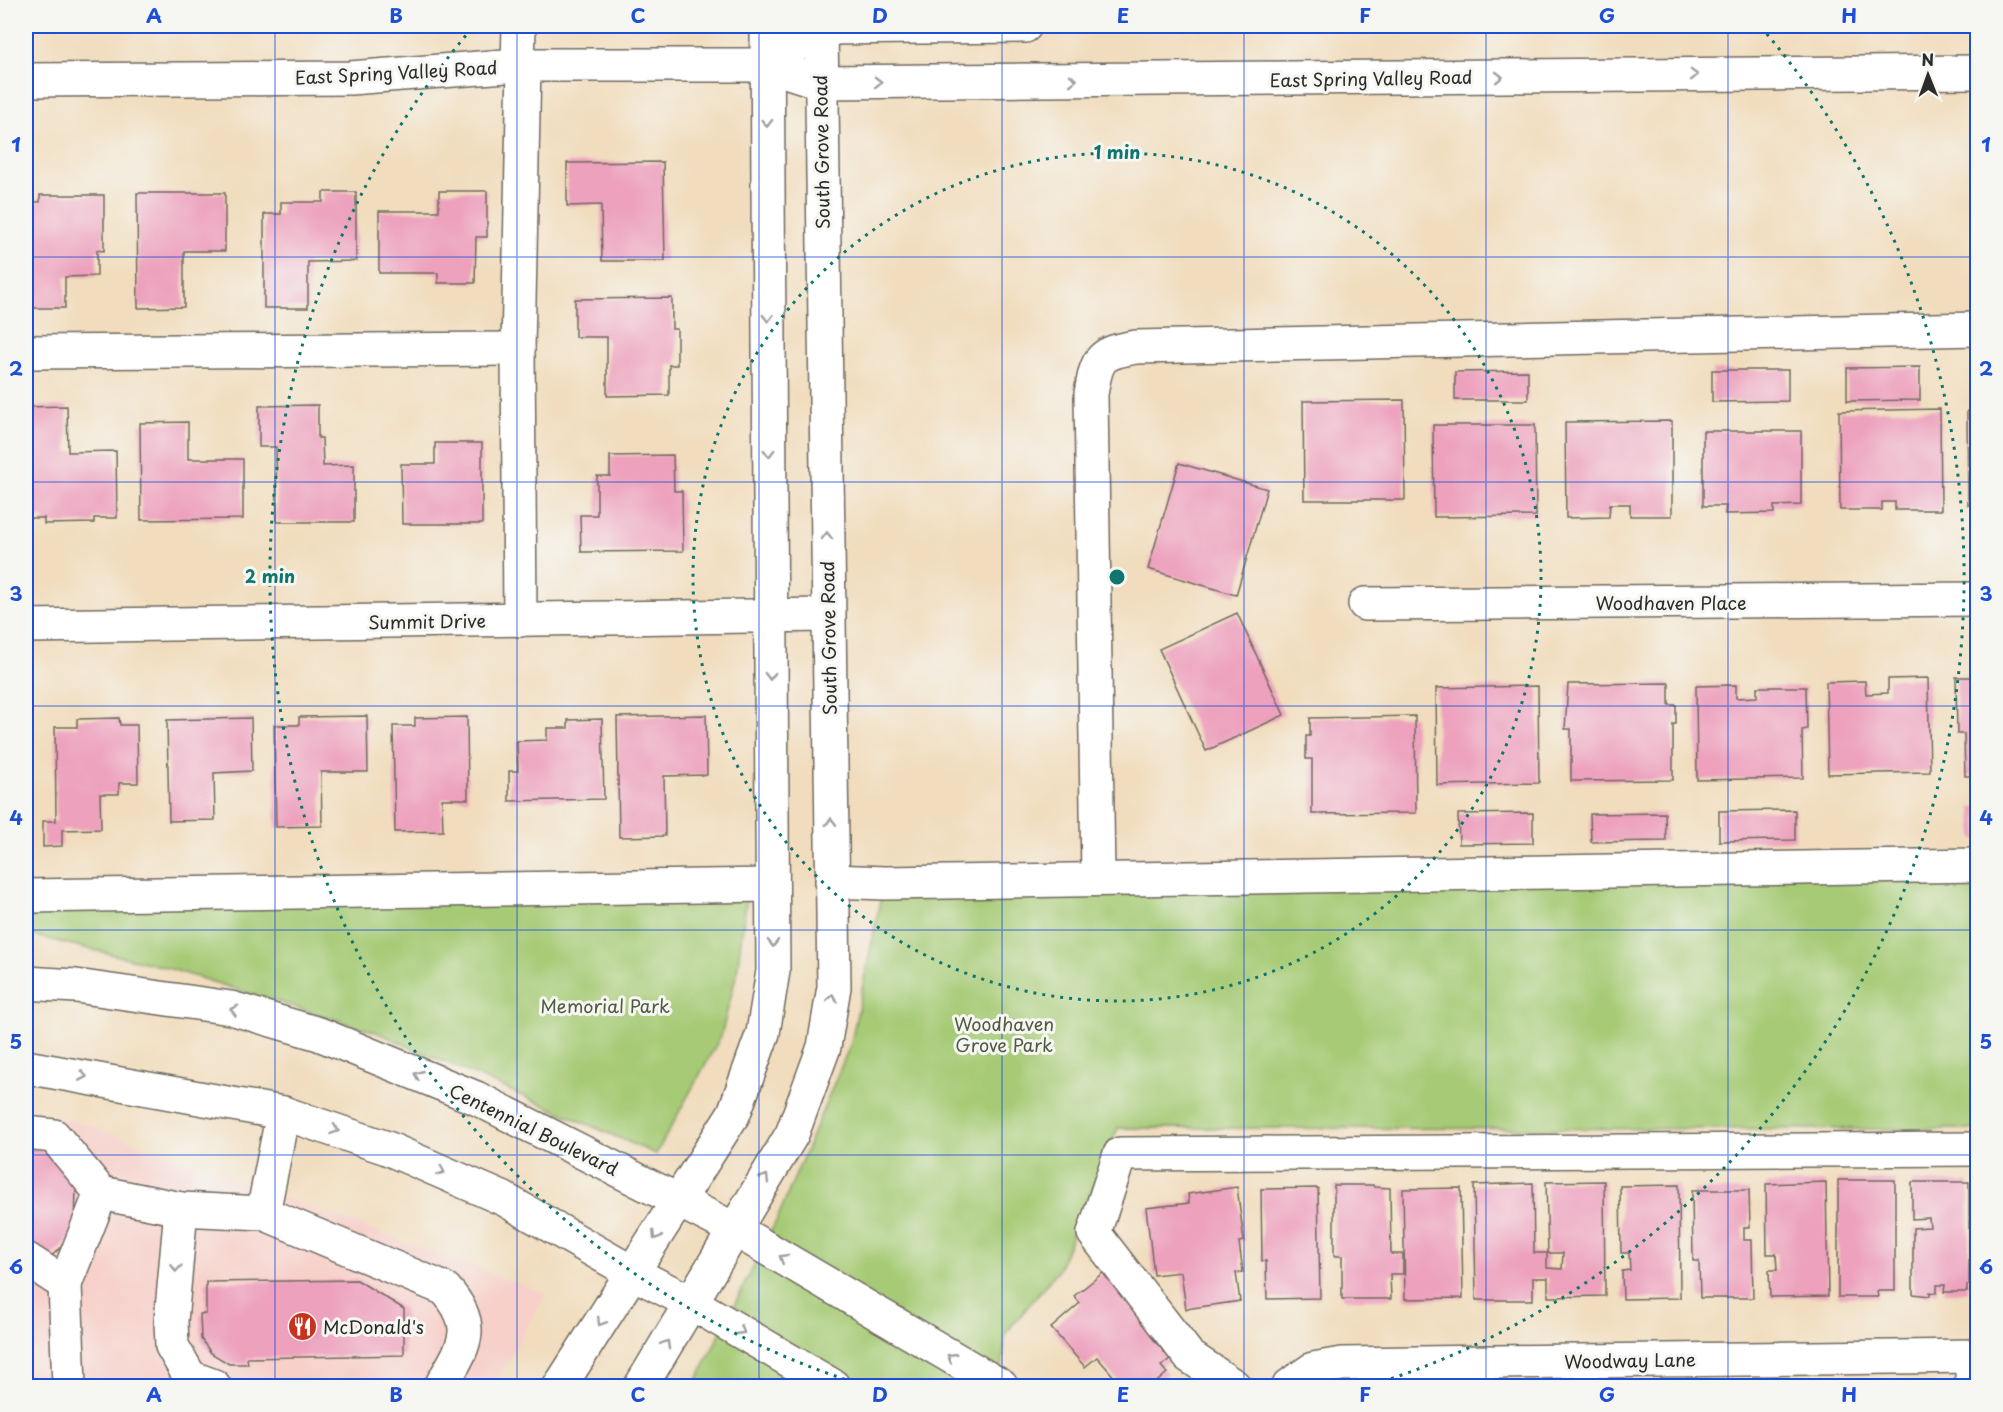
<svg xmlns="http://www.w3.org/2000/svg" width="2003" height="1412" viewBox="0 0 2003 1412" font-family="'Playpen Sans',sans-serif">
  <rect width="100%" height="100%" fill="#f6f6f2"/>
  <filter id="ink" filterUnits="userSpaceOnUse"><feTurbulence type="fractalNoise" baseFrequency=".0167" numOctaves="2"/><feDisplacementMap in="SourceGraphic" scale="12" xChannelSelector="R" yChannelSelector="G"/><feConvolveMatrix kernelMatrix="1 2 1 2 8 2 1 2 1" color-interpolation-filters="sRGB"/></filter>
  <filter id="wash" filterUnits="userSpaceOnUse"><feTurbulence type="fractalNoise" baseFrequency=".008" numOctaves="4" result="noise"/><feDisplacementMap in="SourceGraphic" scale="24" xChannelSelector="R" yChannelSelector="G"/><feGaussianBlur stdDeviation="1.35" result="paint"/><feColorMatrix in="noise" values="0 0 0 0 0 0 0 0 0 0 0 0 0 0 0 0 0 1.4 0 .05"/><feComposite in="paint" operator="in"/></filter>
  <g filter="url(#wash)">
    <rect width="100%" height="100%" fill="#f1ddbe"/>
    <polygon fill="#f7d0ca" points="26,1120 73,1120 546,1294 494,1386 26,1386"/>
    <g fill="#a6ca74" stroke="#687a50" stroke-width="1.5">
      <polygon points="1977,873 1977,1129 1118,1128 1058,1270 1005,1334 1001,1386 694,1386 778,1217 851,1043 883,888"/>
      <polygon points="748,886 737,972 721,1036 656,1154 376,1032 161,966 26,934 26,896"/>
    </g>
    <g id="blocks">
      <g fill="#eda1bd">
        <polygon points="663,162 665,261 602,261 601,205 567,206 567,163"/>
        <polygon points="439,191 487,191 487,237 476,237 475,283 438,283 438,273 379,273 379,211 439,211"/>
        <polygon points="323,192 356,192 356,261 308,262 308,308 264,308 264,214 281,214 281,202 323,202"/>
        <polygon points="137,193 225,193 225,251 184,251 184,307 138,308"/>
        <polygon points="40,195 104,195 104,251 97,250 97,276 65,277 65,308 26,308 26,202 40,202"/>
        <polygon points="672,298 672,329 677,329 677,365 669,365 669,395 607,396 607,337 575,337 575,299"/>
        <polygon points="1920,367 1920,400 1847,401 1847,368"/>
        <polygon points="1712,370 1788,370 1788,401 1712,402"/>
        <polygon points="1528,371 1528,400 1455,400 1455,372"/>
        <polygon points="1404,400 1405,500 1304,500 1303,401"/>
        <polygon points="318,405 318,438 322,438 323,466 354,465 354,522 277,522 276,447 259,447 259,406"/>
        <polygon points="67,406 68,452 116,451 117,518 94,518 94,523 44,524 44,518 26,518 26,407"/>
        <polygon points="1940,409 1941,510 1895,510 1895,502 1882,502 1882,510 1840,510 1839,411"/>
        <polygon points="1967,411 1978,411 1978,504 1968,505"/>
        <polygon points="1672,421 1672,516 1630,516 1630,504 1610,504 1609,517 1566,518 1565,422"/>
        <polygon points="188,422 188,459 243,459 243,519 141,520 140,423"/>
        <polygon points="1433,425 1535,425 1536,516 1434,517"/>
        <polygon points="1703,431 1801,431 1801,505 1774,506 1774,513 1725,514 1726,506 1703,506"/>
        <polygon points="435,443 482,443 482,524 402,524 401,464 435,464"/>
        <polygon points="673,455 674,491 682,491 683,551 581,552 580,515 597,515 597,476 610,476 610,456"/>
        <polygon points="1179,463 1267,489 1236,595 1148,569"/>
        <polygon points="1237,613 1284,715 1206,751 1159,649"/>
        <polygon points="1956,677 1978,677 1978,776 1965,776 1964,734 1957,734"/>
        <polygon points="1928,678 1930,772 1828,774 1826,682 1865,681 1866,694 1888,693 1888,679"/>
        <polygon points="1669,683 1669,705 1676,705 1676,724 1673,724 1673,780 1571,781 1571,729 1565,729 1568,684"/>
        <polygon points="1736,685 1736,698 1757,697 1757,687 1806,687 1807,729 1802,730 1803,778 1697,780 1696,686"/>
        <polygon points="1538,686 1539,783 1437,785 1436,688"/>
        <polygon points="706,715 707,775 664,776 665,836 619,837 617,717"/>
        <polygon points="367,716 368,772 321,772 322,826 276,827 274,725 299,725 299,717"/>
        <polygon points="1415,716 1416,813 1312,814 1312,759 1306,759 1306,736 1310,736 1310,718"/>
        <polygon points="467,717 468,799 442,799 443,831 395,832 393,726 415,726 415,718"/>
        <polygon points="119,718 120,725 137,725 138,783 119,783 119,794 100,794 101,829 62,830 62,846 43,847 43,821 56,821 55,727 77,727 77,719"/>
        <polygon points="251,718 252,771 214,773 215,820 169,821 167,720"/>
        <polygon points="602,719 604,799 509,801 509,771 518,771 517,741 547,740 547,728 568,728 568,720"/>
        <polygon points="1972,807 1978,807 1978,839 1973,839"/>
        <polygon points="1795,810 1795,840 1719,841 1719,811"/>
        <polygon points="1533,813 1533,843 1459,844 1458,814"/>
        <polygon points="1665,813 1666,841 1591,842 1590,814"/>
        <polygon points="36,1143 76,1183 75,1234 44,1263 26,1245 26,1153"/>
        <polygon points="1838,1180 1895,1180 1895,1291 1877,1291 1878,1297 1838,1297"/>
        <polygon points="1604,1181 1605,1296 1548,1297 1548,1278 1533,1278 1533,1300 1476,1300 1474,1185 1533,1183 1534,1253 1547,1253 1547,1268 1562,1269 1563,1253 1548,1253 1546,1182"/>
        <polygon points="1826,1182 1828,1296 1770,1297 1769,1270 1777,1270 1776,1254 1767,1254 1766,1184"/>
        <polygon points="1912,1182 1969,1182 1969,1285 1967,1285 1967,1292 1944,1292 1945,1285 1937,1285 1937,1293 1930,1292 1930,1296 1913,1294 1913,1228 1930,1227 1929,1218 1912,1219"/>
        <polygon points="1334,1185 1373,1185 1374,1187 1390,1188 1391,1254 1403,1254 1403,1274 1390,1274 1391,1299 1342,1299 1342,1256 1334,1256"/>
        <polygon points="1679,1185 1680,1298 1623,1299 1622,1271 1630,1270 1629,1253 1621,1253 1620,1186"/>
        <polygon points="1237,1187 1244,1241 1239,1242 1243,1272 1236,1273 1240,1301 1186,1309 1181,1272 1154,1275 1146,1208 1189,1203 1188,1194"/>
        <polygon points="1318,1188 1320,1298 1267,1299 1266,1261 1262,1261 1261,1189"/>
        <polygon points="1461,1188 1463,1298 1405,1299 1403,1189"/>
        <polygon points="1692,1190 1749,1190 1750,1227 1744,1227 1744,1240 1752,1240 1753,1298 1700,1298 1699,1261 1693,1261"/>
        <polygon points="1109,1268 1160,1329 1151,1336 1170,1359 1161,1366 1167,1373 1152,1386 1147,1383 1143,1386 1122,1386 1097,1357 1085,1367 1051,1328 1080,1303 1074,1296"/>
        <polygon points="357,1280 404,1309 404,1355 247,1358 248,1364 229,1364 211,1353 201,1339 200,1314 206,1314 206,1282"/>
      </g>
    </g>
  </g>
  <g filter="url(#ink)">
    <use href="#blocks" fill-opacity="0" stroke="#70695e" stroke-width="1.5"/>
    <g fill="none" stroke-linecap="round" stroke-linejoin="round">
      <defs>
        <g id="minor">
          <polyline points="518,65 519,26"/>
          <polyline points="767,65 821,28 1025,26"/>
          <polyline points="26,80 350,78 518,65 767,65 820,82 1978,72"/>
          <polyline points="26,352 518,349"/>
          <polyline points="1365,604 1978,599"/>
          <polyline points="520,620 518,349 524,65"/>
          <polyline points="26,626 828,615"/>
          <path d="M1098,877L1091,394C1097,357 1100,353 1136,347L1978,329"/>
          <polyline points="832,881 885,883 1978,865"/>
          <polyline points="26,896 772,885"/>
          <path d="M283,1113L263,1213L445,1289C480,1328 463,1347 441,1386"/>
          <polyline points="26,1133 54,1136 101,1193 181,1209 263,1213"/>
          <polyline points="181,1209 171,1321 172,1346 190,1377 214,1386"/>
          <polyline points="26,1259 65,1284 69,1386"/>
          <polyline points="65,1284 101,1193"/>
          <polyline points="1234,1386 1189,1356 1094,1233 1120,1154 1978,1149"/>
          <polyline points="1289,1386 1313,1369 1342,1364 1978,1356"/>
          <polyline points="1972,1386 1972,1356"/>
        </g>
        <g id="major">
          <polyline points="26,983 76,986 231,1008 319,1034 476,1098 734,1229 1001,1386"/>
          <polyline points="26,1067 283,1113 387,1148 504,1199 633,1273 690,1302 833,1386"/>
          <polyline points="560,1386 734,1113 763,1033 773,971 767,26"/>
          <polyline points="641,1386 792,1134 824,1047 834,987 821,26"/>
        </g>
      </defs>
      <use href="#minor" stroke="#70695e" stroke-width="36"/>
      <use href="#major" stroke="#70695e" stroke-width="36"/>
      <use href="#minor" stroke="#fff" stroke-width="33"/>
      <use href="#major" stroke="#fff" stroke-width="33"/>
    </g>
    <defs><path id="oneway-chevron" d="M-2-3.5L2.5 0L-2 3.5" fill="none" stroke-width="1.6" stroke-linecap="round" stroke-linejoin="round" transform="scale(1.5)"/></defs>
    <g stroke="#a0a0a0">
      <use href="#oneway-chevron" transform="translate(1694 75) rotate(-1)"/>
      <use href="#oneway-chevron" transform="translate(1499 77) rotate(-1)"/>
      <use href="#oneway-chevron" transform="translate(1073 80) rotate(-1)"/>
      <use href="#oneway-chevron" transform="translate(878 82) rotate(-1)"/>
      <use href="#oneway-chevron" transform="translate(767 123) rotate(90)"/>
      <use href="#oneway-chevron" transform="translate(768 318) rotate(90)"/>
      <use href="#oneway-chevron" transform="translate(769 453) rotate(90)"/>
      <use href="#oneway-chevron" transform="translate(827 536) rotate(-91)"/>
      <use href="#oneway-chevron" transform="translate(770 676) rotate(90)"/>
      <use href="#oneway-chevron" transform="translate(831 822) rotate(-91)"/>
      <use href="#oneway-chevron" transform="translate(773 943) rotate(89)"/>
      <use href="#oneway-chevron" transform="translate(832 998) rotate(-81)"/>
      <use href="#oneway-chevron" transform="translate(234 1010) rotate(-166)"/>
      <use href="#oneway-chevron" transform="translate(418 1075) rotate(-158)"/>
      <use href="#oneway-chevron" transform="translate(83 1076) rotate(10)"/>
      <use href="#oneway-chevron" transform="translate(335 1130) rotate(19)"/>
      <use href="#oneway-chevron" transform="translate(441 1171) rotate(24)"/>
      <use href="#oneway-chevron" transform="translate(765 1178) rotate(-59)"/>
      <use href="#oneway-chevron" transform="translate(656 1236) rotate(122)"/>
      <use href="#oneway-chevron" transform="translate(783 1258) rotate(-149)"/>
      <use href="#oneway-chevron" transform="translate(176 1268) rotate(95)"/>
      <use href="#oneway-chevron" transform="translate(601 1322) rotate(122)"/>
      <use href="#oneway-chevron" transform="translate(741 1331) rotate(31)"/>
      <use href="#oneway-chevron" transform="translate(666 1344) rotate(-60)"/>
      <use href="#oneway-chevron" transform="translate(951 1357) rotate(-149)"/>
    </g>
  </g>
  <path fill="none" stroke="#1d4ed8" stroke-width="1.5" stroke-opacity="0.55" d="M275,26V1386M517,26V1386M759,26V1386M1002,26V1386M1244,26V1386M1486,26V1386M1728,26V1386M26,257H1978M26,482H1978M26,706H1978M26,930H1978M26,1155H1978"/>
  <g fill="none" stroke="#0f766e" stroke-width="3" stroke-dasharray="3 6">
    <circle cx="1117" cy="577" r="424"/>
    <path d="M862 1385A847 847 0 0 1 473 27M1761 27A847 847 0 0 1 1372 1385"/>
  </g>
  <defs>
    <symbol id="restaurant-disc" viewBox="-11 -11 22 22"><circle r="9.5" fill="#c8321e" stroke="#f6f6f2"/><path d="M-5-6h1v4h1v-4h1v4h1v-4h1v5L-1.5 .5V6h-2V.5L-5-1ZM5-6V6H3V1.5H1.5Q1.5-4 5-6Z" fill="#fff"/></symbol>
  </defs>
  <g fill-rule="evenodd">
    <use href="#restaurant-disc" x="286" y="1310" width="33" height="33"/>
  </g>
  <g text-anchor="middle" dominant-baseline="central" stroke-width="6" stroke-linejoin="round" paint-order="stroke">
    <g font-size="18" fill="#2b2b2b" stroke="#f6f6f2">
      <text transform="translate(396 72) rotate(-3)">East Spring Valley Road</text>
      <text transform="translate(1371 78) rotate(-1)">East Spring Valley Road</text>
      <text transform="translate(821 152) rotate(-91)">South Grove Road</text>
      <text x="1671" y="602">Woodhaven Place</text>
      <text transform="translate(427 621) rotate(-1)">Summit Drive</text>
      <text transform="translate(828 638) rotate(-91)">South Grove Road</text>
      <text transform="translate(534 1129) rotate(26)">Centennial Boulevard</text>
      <text transform="translate(1630 1360) rotate(-1)">Woodway Lane</text>
    </g>
    <g font-size="18" fill="#505b41" stroke="#f6f6f2">
      <text x="605" y="1005">Memorial Park</text>
      <text x="1004" y="1023">Woodhaven<tspan x="1004" dy="21">Grove Park</tspan></text>
    </g>
    <g font-size="18" fill="#2b2b2b" stroke="#f6f6f2" text-anchor="start">
      <text x="323" y="1326">McDonald's</text>
    </g>
  </g>
  <circle cx="1117" cy="577" r="9" fill="#0f766e" stroke="#f6f6f2" stroke-width="3"/>
  <g font-size="18" text-anchor="middle" font-weight="bold" fill="#0f766e" stroke="#f6f6f2" stroke-width="6" stroke-linejoin="round" paint-order="stroke">
    <text x="1117" y="159">1 min</text>
    <text x="270" y="583">2 min</text>
  </g>
  <rect width="2003" height="1412" fill="none" stroke="#f6f6f2" stroke-width="66"/>
  <g transform="translate(1928 75) rotate(359)" stroke="#f6f6f2" stroke-width="4.5" paint-order="stroke">
  <path d="M0-4.5L10 22L0 15L-10 22Z" fill="#2b2b2b"/>
  <text y="-9" font-size="16" font-weight="bold" text-anchor="middle" fill="#2b2b2b">N</text>
  </g>
  <rect x="33" y="33" width="1937" height="1346" fill="none" stroke="#1d4ed8" stroke-width="2"/>
  <g font-size="20" text-anchor="middle" font-weight="bold" fill="#1d4ed8">
    <text x="154" y="23">A</text>
    <text x="396" y="23">B</text>
    <text x="638" y="23">C</text>
    <text x="880" y="23">D</text>
    <text x="1123" y="23">E</text>
    <text x="1365" y="23">F</text>
    <text x="1607" y="23">G</text>
    <text x="1849" y="23">H</text>
    <text x="16" y="152">1</text>
    <text x="1986" y="152">1</text>
    <text x="16" y="376">2</text>
    <text x="1986" y="376">2</text>
    <text x="16" y="601">3</text>
    <text x="1986" y="601">3</text>
    <text x="16" y="825">4</text>
    <text x="1986" y="825">4</text>
    <text x="16" y="1049">5</text>
    <text x="1986" y="1049">5</text>
    <text x="16" y="1274">6</text>
    <text x="1986" y="1274">6</text>
    <text x="154" y="1402">A</text>
    <text x="396" y="1402">B</text>
    <text x="638" y="1402">C</text>
    <text x="880" y="1402">D</text>
    <text x="1123" y="1402">E</text>
    <text x="1365" y="1402">F</text>
    <text x="1607" y="1402">G</text>
    <text x="1849" y="1402">H</text>
  </g>
</svg>
